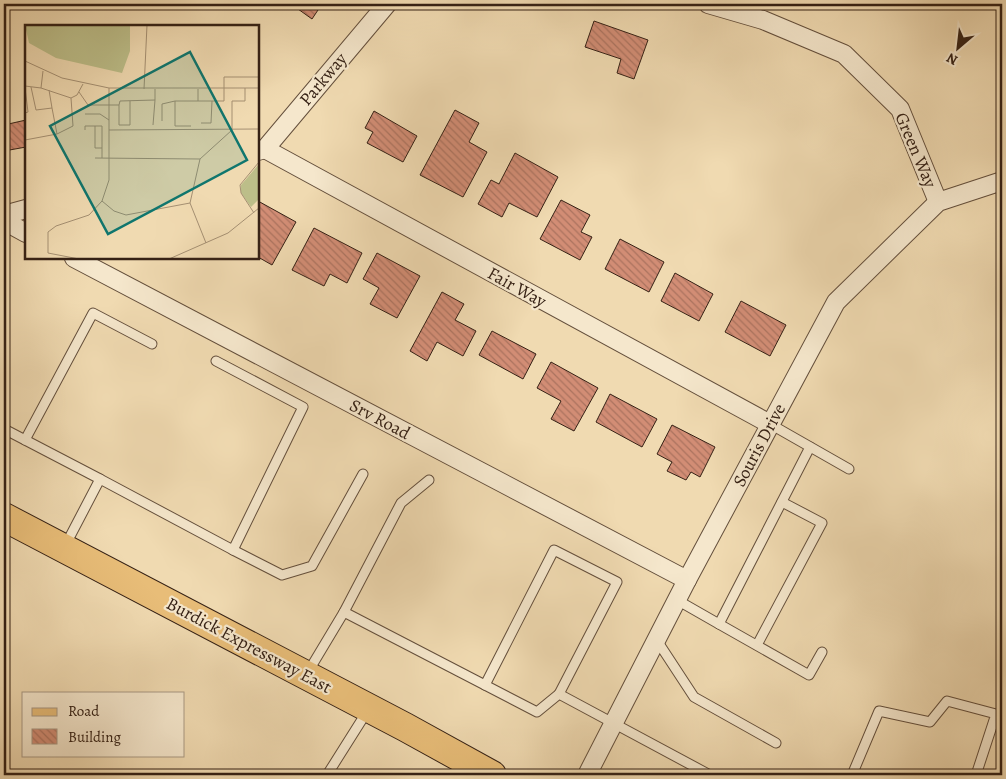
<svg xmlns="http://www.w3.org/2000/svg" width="1006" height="779" viewBox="0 0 1006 779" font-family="Alegreya,serif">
  <defs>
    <pattern id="building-back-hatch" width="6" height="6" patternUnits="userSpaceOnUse" patternTransform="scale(1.25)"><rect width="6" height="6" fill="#d28d75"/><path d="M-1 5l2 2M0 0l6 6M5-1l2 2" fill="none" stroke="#ab735f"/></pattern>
  </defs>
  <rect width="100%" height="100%" fill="#f0dab1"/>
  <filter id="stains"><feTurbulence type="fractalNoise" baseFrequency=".004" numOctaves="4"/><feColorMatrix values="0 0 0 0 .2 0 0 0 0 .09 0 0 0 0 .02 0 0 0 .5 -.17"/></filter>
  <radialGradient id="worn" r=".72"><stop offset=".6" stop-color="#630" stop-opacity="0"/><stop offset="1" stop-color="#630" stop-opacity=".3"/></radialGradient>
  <g fill="url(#building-back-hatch)" stroke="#352115">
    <polygon points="291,4 315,4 320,7 312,19"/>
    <polygon points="594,21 648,40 634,79 617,73 621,59 585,47"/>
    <polygon points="455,110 479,123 469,142 487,152 463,197 420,175"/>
    <polygon points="374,111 417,136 403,162 367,143 373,132 365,128"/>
    <polygon points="26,120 26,147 4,151 4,125"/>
    <polygon points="515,153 558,177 537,217 509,203 502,217 478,204 491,180 499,184"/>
    <polygon points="561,200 590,215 581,232 592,237 580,260 540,239"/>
    <polygon points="258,201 296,222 272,265 258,257"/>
    <polygon points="314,228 362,253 347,283 330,274 324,286 292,270"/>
    <polygon points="620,239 664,262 649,292 605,269"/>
    <polygon points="377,253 420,276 397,318 370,304 379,288 363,279"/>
    <polygon points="675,273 713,294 699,321 661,301"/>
    <polygon points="442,292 464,304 455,320 476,331 463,356 437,342 427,361 410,351"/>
    <polygon points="741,301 786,325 770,356 725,332"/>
    <polygon points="492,331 536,354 523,379 479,355"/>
    <polygon points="551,362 598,388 574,431 551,419 561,401 537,388"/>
    <polygon points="610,394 657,419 642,447 596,422"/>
    <polygon points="672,425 715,447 700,477 691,472 686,480 667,471 672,462 657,454"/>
  </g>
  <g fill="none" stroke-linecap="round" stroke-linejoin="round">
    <defs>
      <g id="lane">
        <polyline points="770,424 849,469"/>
        <polyline points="4,429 100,479"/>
        <polyline points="25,440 93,313 152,344"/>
        <polyline points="810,447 719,624 809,675 822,652"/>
        <polyline points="65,546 100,479 233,550 303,407 216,361"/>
        <polyline points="233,550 282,575 312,566 363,474"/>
        <polyline points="677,600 719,624"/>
        <polyline points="344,612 401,503 429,480"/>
        <polyline points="656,639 694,697 776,743"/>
        <polyline points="757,645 822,523 782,502"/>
        <polyline points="308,672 344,612 537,712 559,694 710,775"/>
        <polyline points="485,685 554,550 617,582 559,694"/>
        <polyline points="327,775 368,710"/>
        <polyline points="852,775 879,711 930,722 947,701 996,714 976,775"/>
      </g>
      <g id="street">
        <polyline points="708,4 763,20 844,54 900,109 938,202"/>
        <polyline points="265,149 770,424"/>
        <polyline points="258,151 265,149 387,4"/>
        <polyline points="4,215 26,209"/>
        <polyline points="4,221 26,233"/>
        <polyline points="74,258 687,580"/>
        <polyline points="587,775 687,580 836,302 938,202 1002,181"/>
      </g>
      <polyline id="primary" points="4,517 405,727 492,775"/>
    </defs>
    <use href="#lane" stroke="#644f3c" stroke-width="11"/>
    <use href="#street" stroke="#644f3c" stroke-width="20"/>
    <use href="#primary" stroke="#352115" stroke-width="30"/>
    <use href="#lane" stroke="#f5e7cc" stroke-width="9"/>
    <use href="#street" stroke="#f5e7cc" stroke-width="18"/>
    <use href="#primary" stroke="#e8bd78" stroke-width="28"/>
  </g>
  <g text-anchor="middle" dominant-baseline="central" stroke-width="4.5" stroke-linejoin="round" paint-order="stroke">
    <g font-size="18" fill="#352115" stroke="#f5e7cc">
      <text transform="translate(323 79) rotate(-50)">Parkway</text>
      <text transform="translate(916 150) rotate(67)">Green Way</text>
      <text transform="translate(517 287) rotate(29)">Fair Way</text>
      <text transform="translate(380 419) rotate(28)">Srv Road</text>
      <text transform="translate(759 445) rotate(-62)">Souris Drive</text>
      <text transform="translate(249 645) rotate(28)">Burdick Expressway East</text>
    </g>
  </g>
  <g transform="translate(25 25)">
    <rect width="234" height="234" fill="#f0dab1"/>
    <path d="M0,0H105V26L97,48L31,33L4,18ZM234,139V174L226,182L216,168V160Z" fill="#bcbe89"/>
    <path fill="none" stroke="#a59073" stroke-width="1" d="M0,36L37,53L84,63H234M0,61L16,63L18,46M6,62L11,85L27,83L32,109L48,101L46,73M0,63L3,87L0,88M16,63L46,73L52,70L58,59M119,64L122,0M24,65L27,83M54,67L63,80H94L95,76L130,75V64M173,76H199V52H234M94,80V100H105V76M60,89H75L84,95M137,96V79L150,76M176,98H186L187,76M128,100L130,75M70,101V123H77M166,101H150V76H173V64M60,105V101H77V133M84,105L234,104M0,115L32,109M70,133L175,134M77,176L89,186L101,190L165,178M229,188L216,168L215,160L234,137M181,218L165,178L175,134L207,105V76H220V63M23,228V207L31,201L64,190L77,176L84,155V63M23,228L54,234M144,234L203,208L234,183"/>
    <path fill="#0f766e" fill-opacity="0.15" stroke="#0f766e" stroke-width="2.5" d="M165,27L222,135L83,209L25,101Z"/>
    <rect width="234" height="234" fill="none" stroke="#352115" stroke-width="2.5"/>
  </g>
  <rect width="1006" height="779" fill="none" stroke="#f0dab1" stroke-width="20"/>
  <rect x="5" y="5" width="996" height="769" fill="none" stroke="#352115" stroke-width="2.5"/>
  <rect x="10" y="10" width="986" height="759" fill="none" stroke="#352115"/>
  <rect x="22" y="692" width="162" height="65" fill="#f5e7cc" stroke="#a89883"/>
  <rect x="32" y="708" width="25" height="8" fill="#e8bd78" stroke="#a89883"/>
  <text x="68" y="716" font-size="15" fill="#352115">Road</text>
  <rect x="32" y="729" width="25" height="15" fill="url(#building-back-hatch)" stroke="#a89883"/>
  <text x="68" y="742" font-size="15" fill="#352115">Building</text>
  <g transform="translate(958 48) rotate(208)" stroke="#f5e7cc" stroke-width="4" paint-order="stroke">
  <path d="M0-4L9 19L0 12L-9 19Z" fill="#352115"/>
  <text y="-8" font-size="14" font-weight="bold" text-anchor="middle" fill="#352115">N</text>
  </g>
  <rect width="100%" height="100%" filter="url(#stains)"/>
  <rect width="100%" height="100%" fill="url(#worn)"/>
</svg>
